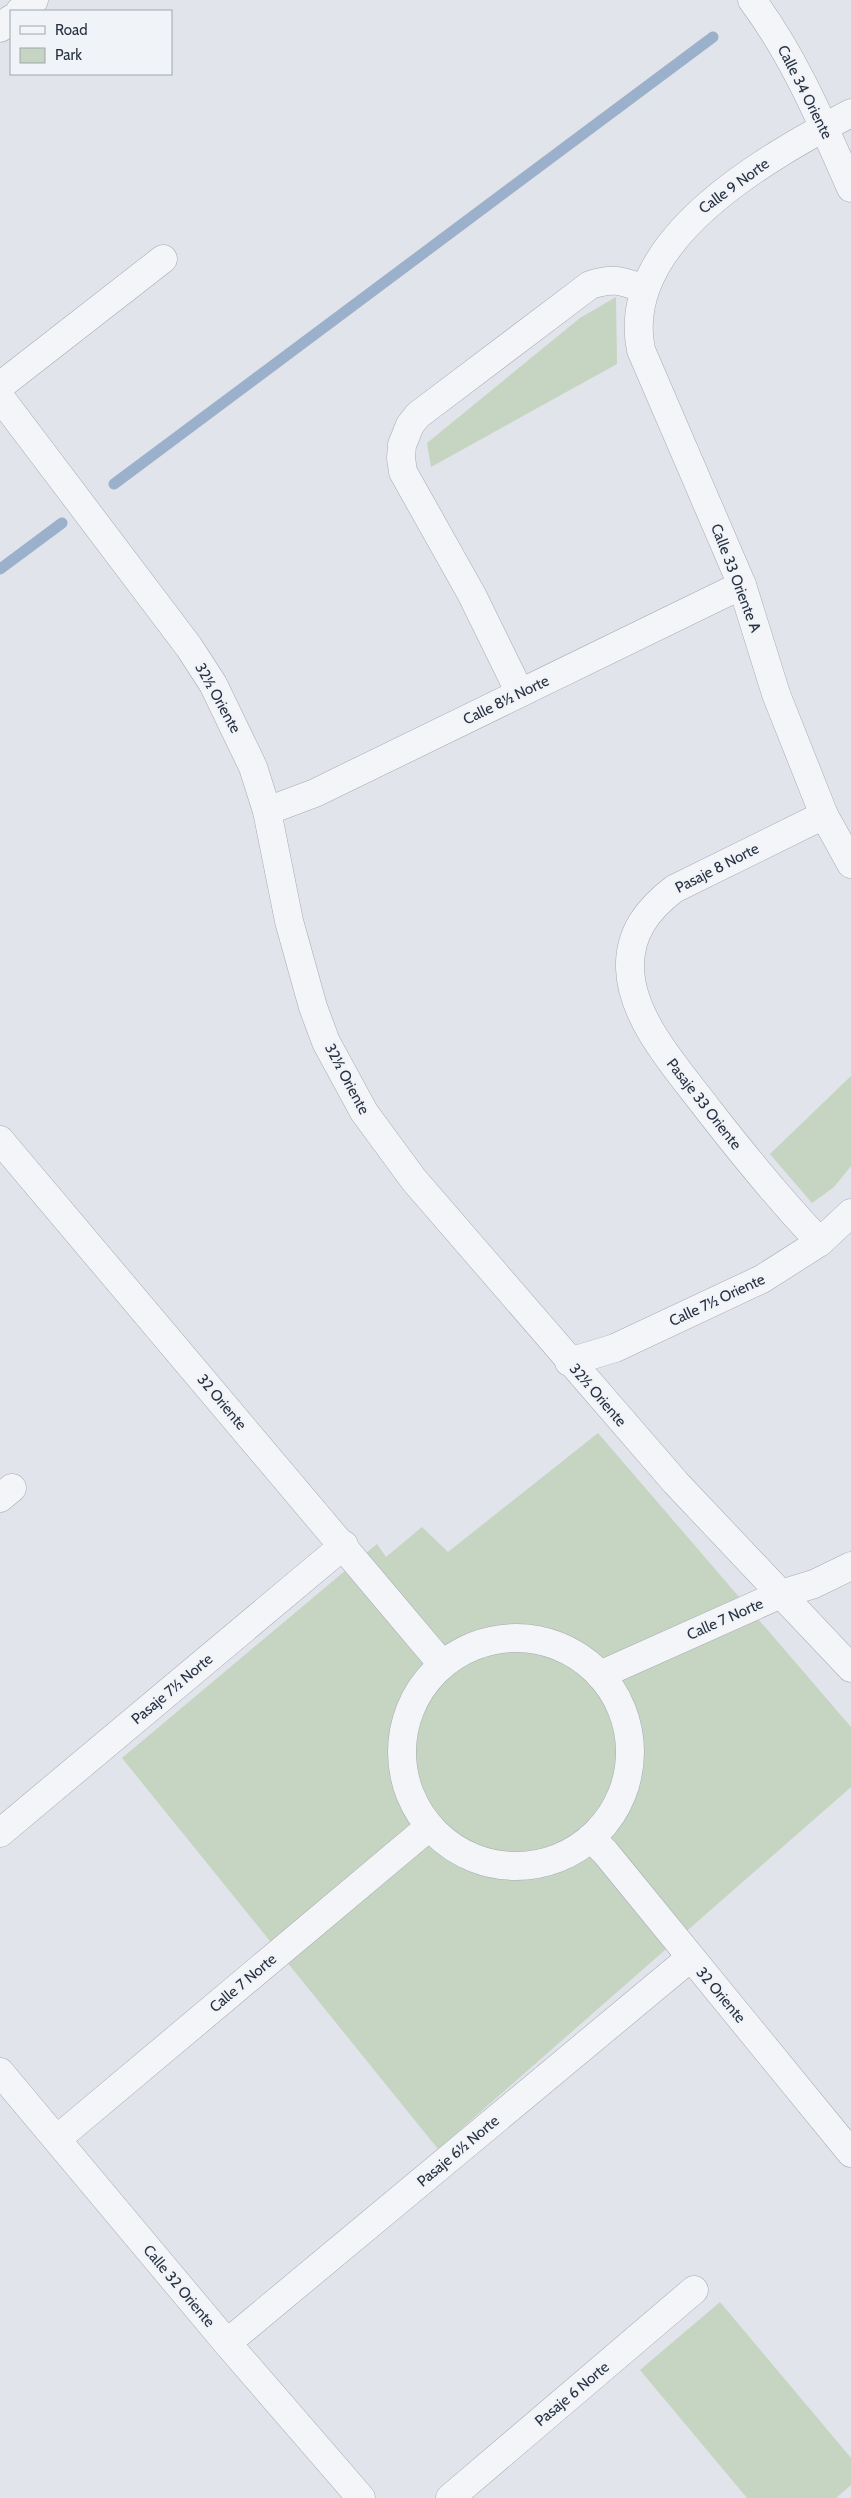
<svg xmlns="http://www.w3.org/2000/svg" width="851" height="2498" viewBox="0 0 851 2498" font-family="Cabin,sans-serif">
  <rect width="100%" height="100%" fill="#e1e4ea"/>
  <g fill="#c6d4c2">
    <polygon points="616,297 617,364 431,467 427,443 580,318"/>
    <polygon points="851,1076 851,1166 834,1187 812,1203 770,1154"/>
    <polygon points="598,1433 851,1727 851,1787 438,2149 122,1758 377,1544 386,1557 422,1527 448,1552"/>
    <polygon points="720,2302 851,2458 851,2485 836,2498 747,2498 640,2370"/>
  </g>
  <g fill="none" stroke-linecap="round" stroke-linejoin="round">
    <g stroke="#9bb1cb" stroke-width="11">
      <polyline points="114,484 713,37"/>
      <polyline points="0,569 62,523"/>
    </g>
    <defs>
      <g id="minor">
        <path d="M752,0C795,58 822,123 851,188"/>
        <polyline points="20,11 34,0"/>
        <polyline points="0,28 11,19"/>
        <path d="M851,113C770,156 618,239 641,350L742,585L776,694L824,815L851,864"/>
        <polyline points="0,386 163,259"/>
        <path d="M520,693L472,595L403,472L401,458L402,445L410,425L418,415L590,285C614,277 622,281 645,289"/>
        <polyline points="267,811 315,793 742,585"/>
        <polyline points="0,1140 442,1664"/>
        <path d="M820,1242C781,1201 745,1157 710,1112C680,1072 631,1020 630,968C629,933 648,909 674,889L824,815"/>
        <polyline points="569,1362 615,1348 762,1279 820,1242 851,1213"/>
        <polyline points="0,1498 12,1488"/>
        <circle cx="516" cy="1752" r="114"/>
        <polyline points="600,1675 781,1594 814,1584 851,1566"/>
        <polyline points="0,1833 344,1545"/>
        <polyline points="591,1838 605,1852 851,2153"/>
        <polyline points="0,2072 227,2343 361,2498"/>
        <polyline points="57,2139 429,1827"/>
        <polyline points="227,2343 690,1958"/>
        <polyline points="450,2498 694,2290"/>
      </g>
      <polyline id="tertiary" points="0,397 189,647 213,684 253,767 267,811 289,921 313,1007 326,1042 364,1112 414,1180 676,1483 851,1668"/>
    </defs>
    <use href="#minor" stroke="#a6abb4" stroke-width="29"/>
    <use href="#tertiary" stroke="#a6abb4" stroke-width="29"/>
    <use href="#minor" stroke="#f4f5f8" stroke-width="28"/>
    <use href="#tertiary" stroke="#f4f5f8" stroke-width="28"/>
  </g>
  <g text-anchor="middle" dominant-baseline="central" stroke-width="4" stroke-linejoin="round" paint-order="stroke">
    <g font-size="15" fill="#293242" stroke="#f0f3f7">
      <text transform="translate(805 92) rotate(63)">Calle 34 Oriente</text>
      <text transform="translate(734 186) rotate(-36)">Calle 9 Norte</text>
      <text transform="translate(736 578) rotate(69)">Calle 33 Oriente A</text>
      <text transform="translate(218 698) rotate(61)">32½ Oriente</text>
      <text transform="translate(506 700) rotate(-26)">Calle 8½ Norte</text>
      <text transform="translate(717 868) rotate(-27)">Pasaje 8 Norte</text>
      <text transform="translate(347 1079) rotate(62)">32½ Oriente</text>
      <text transform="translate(704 1104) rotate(52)">Pasaje 33 Oriente</text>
      <text transform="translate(717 1300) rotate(-25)">Calle 7½ Oriente</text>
      <text transform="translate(598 1395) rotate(49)">32½ Oriente</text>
      <text transform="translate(222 1402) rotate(50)">32 Oriente</text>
      <text transform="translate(725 1619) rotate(-24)">Calle 7 Norte</text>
      <text transform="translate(172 1689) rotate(-40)">Pasaje 7½ Norte</text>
      <text transform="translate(243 1983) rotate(-40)">Calle 7 Norte</text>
      <text transform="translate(721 1995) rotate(50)">32 Oriente</text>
      <text transform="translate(458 2151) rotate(-40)">Pasaje 6½ Norte</text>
      <text transform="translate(179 2286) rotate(50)">Calle 32 Oriente</text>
      <text transform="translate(572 2394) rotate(-40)">Pasaje 6 Norte</text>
    </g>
  </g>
  <rect x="10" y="10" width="162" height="65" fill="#f0f3f7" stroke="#a0a6af"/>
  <rect x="20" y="26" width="25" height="8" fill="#f4f5f8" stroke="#a0a6af"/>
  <text x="55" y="35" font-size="15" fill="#293242">Road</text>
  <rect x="20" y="48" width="25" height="15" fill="#c6d4c2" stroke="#a0a6af"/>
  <text x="55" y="60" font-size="15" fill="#293242">Park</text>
</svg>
